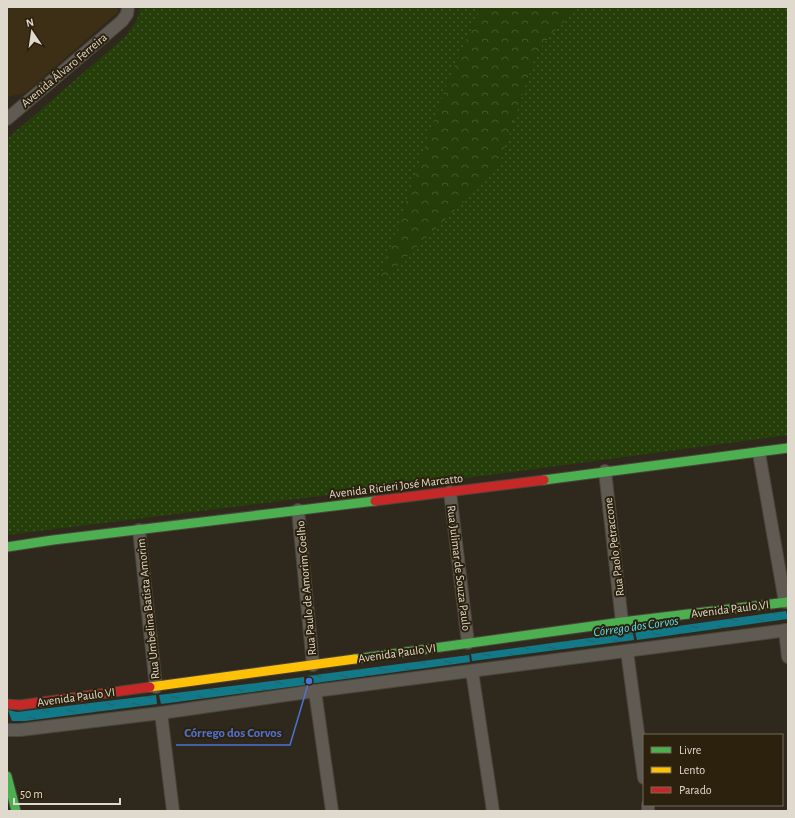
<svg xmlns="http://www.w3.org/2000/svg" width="795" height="818" viewBox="0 0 795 818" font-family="'Alegreya Sans',sans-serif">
  <defs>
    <pattern id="grass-dots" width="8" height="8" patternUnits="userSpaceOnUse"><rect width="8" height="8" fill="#253d09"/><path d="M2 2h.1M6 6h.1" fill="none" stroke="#44582c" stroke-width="1.8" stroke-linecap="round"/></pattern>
    <pattern id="forest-crowns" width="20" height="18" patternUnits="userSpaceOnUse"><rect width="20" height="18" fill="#253d09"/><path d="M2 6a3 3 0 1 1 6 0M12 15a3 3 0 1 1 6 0" fill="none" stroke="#44582c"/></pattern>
    <pattern id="water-ripples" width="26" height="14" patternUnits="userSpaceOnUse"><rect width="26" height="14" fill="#117987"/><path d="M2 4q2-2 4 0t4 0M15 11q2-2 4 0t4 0" fill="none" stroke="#286066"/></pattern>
  </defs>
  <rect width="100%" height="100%" fill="#2f291d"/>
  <polygon fill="#3c2f15" points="7,7 118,7 118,12 25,93 7,97"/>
  <polygon fill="url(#grass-dots)" points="140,7 481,7 446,87 498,168 537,51 577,7 788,7 788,435 466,478 7,535 7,139 126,36 138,18"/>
  <polygon fill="url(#forest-crowns)" points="481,7 577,7 537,51 498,168 377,286 446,86"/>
  <g fill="url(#water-ripples)">
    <polygon points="786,611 788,619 637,640 635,632"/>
    <polygon points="633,632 634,640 472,661 471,654"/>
    <polygon points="469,655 470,662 308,684 307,676"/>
    <polygon points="304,677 305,685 161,704 159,695"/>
    <polygon points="156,695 157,704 25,721 12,721 8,710 17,712"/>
  </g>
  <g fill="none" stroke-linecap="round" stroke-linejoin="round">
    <defs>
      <g id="street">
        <polyline points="7,119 122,21 127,14 128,7"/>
        <polyline points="759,453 785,602"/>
        <polyline points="605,471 622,622"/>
        <polyline points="450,492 468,643"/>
        <polyline points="298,510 313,665"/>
        <polyline points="139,530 156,687"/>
        <polyline points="785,630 788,657"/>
        <polyline points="627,651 644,778"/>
        <polyline points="472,671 493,811"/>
        <polyline points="315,691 332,811"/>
        <polyline points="161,713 173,811"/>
        <polyline points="7,730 20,730 161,713 315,691 788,630"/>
        <polyline points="648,805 648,811"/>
      </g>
      <g id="fast">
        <polyline points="544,480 788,448"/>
        <polyline points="7,547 53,540 375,501"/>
        <polyline points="355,659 622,622 788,602"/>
        <polyline points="7,776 16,811"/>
      </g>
      <polyline id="slow" points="150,687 355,659"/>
      <g id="jam">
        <polyline points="375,501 544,480"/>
        <polyline points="7,704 20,705 150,687"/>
      </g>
    </defs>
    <use href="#street" stroke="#4a453c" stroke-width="14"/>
    <use href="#fast" stroke="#4a453c" stroke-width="11"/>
    <use href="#slow" stroke="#4a453c" stroke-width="11"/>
    <use href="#jam" stroke="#4a453c" stroke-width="11"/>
    <use href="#street" stroke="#605b52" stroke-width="12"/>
    <use href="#fast" stroke="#4caf50" stroke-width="9"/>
    <use href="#slow" stroke="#ffc107" stroke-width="9"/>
    <use href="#jam" stroke="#c62828" stroke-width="9"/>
  </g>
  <g text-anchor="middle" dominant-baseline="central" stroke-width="4" stroke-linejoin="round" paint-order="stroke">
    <g font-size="12" fill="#e0d9cd" stroke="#2c210d">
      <text transform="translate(64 70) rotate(-40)">Avenida Álvaro Ferreira</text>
      <text transform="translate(396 486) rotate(-7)">Avenida Ricieri José Marcatto</text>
      <text transform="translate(614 547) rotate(-97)">Rua Paolo Petraccone</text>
      <text transform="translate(459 568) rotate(83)">Rua Julimar de Souza Paulo</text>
      <text transform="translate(306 588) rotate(-95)">Rua Paulo de Amorim Coelho</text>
      <text transform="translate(148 609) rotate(-96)">Rua Umbelina Batista Amorim</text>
      <text transform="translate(730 609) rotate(-7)">Avenida Paulo VI</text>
      <text transform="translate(397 653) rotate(-8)">Avenida Paulo VI</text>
      <text transform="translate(76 697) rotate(-8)">Avenida Paulo VI</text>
    </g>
    <g font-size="13" font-style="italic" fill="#5bddf3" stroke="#2c210d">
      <text transform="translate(636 627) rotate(-8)">Córrego dos Corvos</text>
    </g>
  </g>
  <path fill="none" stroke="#4e71d5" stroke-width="1.5" d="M309 681L290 745H176"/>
  <circle fill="#4e71d5" stroke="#2c210d" stroke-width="1.5" cx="309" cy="681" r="4"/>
  <g font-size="13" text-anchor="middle" font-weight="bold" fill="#4e71d5" stroke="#2c210d" stroke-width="4" stroke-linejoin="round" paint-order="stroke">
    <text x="233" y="737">Córrego dos Corvos</text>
  </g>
  <rect width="795" height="818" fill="none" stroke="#e0d9cd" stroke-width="16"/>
  <rect x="643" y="734" width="140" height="72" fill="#2c210d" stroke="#746b5a"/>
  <rect x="651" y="747" width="20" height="6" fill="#4caf50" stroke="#746b5a"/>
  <text x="679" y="754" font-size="12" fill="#e0d9cd">Livre</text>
  <rect x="651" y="767" width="20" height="6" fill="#ffc107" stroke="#746b5a"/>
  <text x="679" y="774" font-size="12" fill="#e0d9cd">Lento</text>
  <rect x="651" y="787" width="20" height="6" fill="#c62828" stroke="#746b5a"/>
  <text x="679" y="794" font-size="12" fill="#e0d9cd">Parado</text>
  <g transform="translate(32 32) rotate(347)" stroke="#2c210d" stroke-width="3" paint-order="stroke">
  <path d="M0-3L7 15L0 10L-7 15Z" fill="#e0d9cd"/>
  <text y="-6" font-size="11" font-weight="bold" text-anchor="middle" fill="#e0d9cd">N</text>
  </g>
  <path d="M14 798v6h106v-6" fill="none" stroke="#e0d9cd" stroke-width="2"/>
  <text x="20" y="798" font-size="12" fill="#e0d9cd" stroke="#2c210d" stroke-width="3" paint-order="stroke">50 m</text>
</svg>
